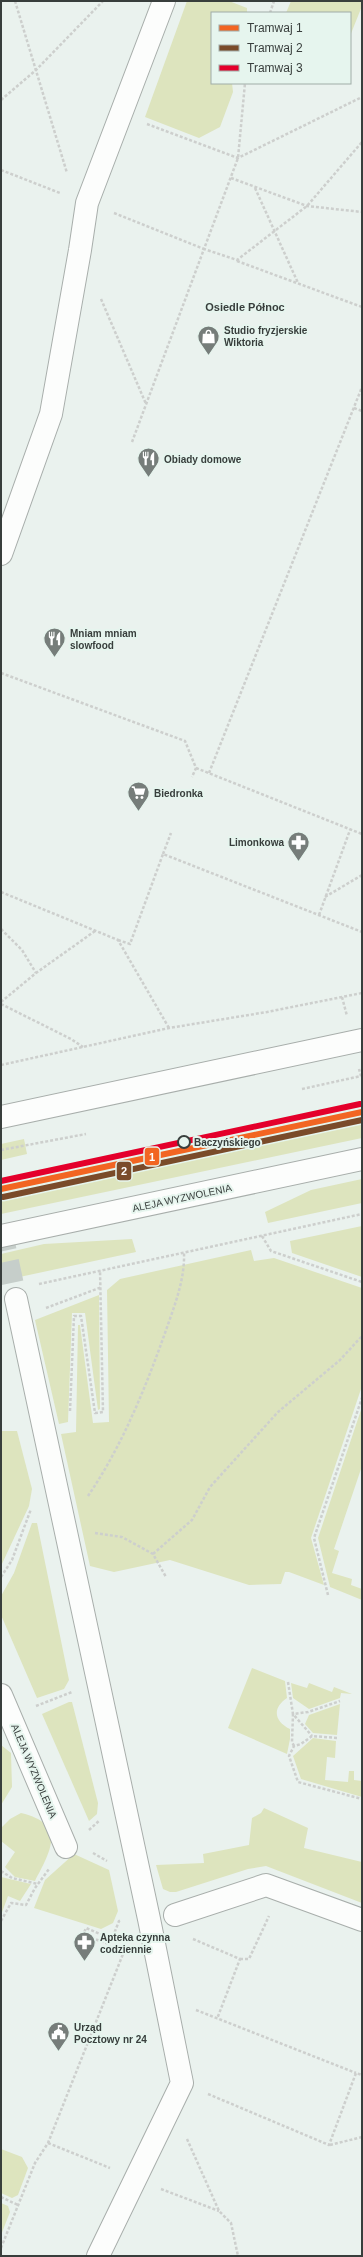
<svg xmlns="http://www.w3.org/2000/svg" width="363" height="2257" viewBox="0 0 363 2257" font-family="Arial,sans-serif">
  <rect width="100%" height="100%" fill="#eaf2ee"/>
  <g fill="#dde4be">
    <polygon points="187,1 229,1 247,8 247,13 212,13 212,83 232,83 233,92 220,127 199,138 145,117"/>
    <polygon points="291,1 362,1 362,6 350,36 350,13 286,13"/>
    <polygon points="362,1120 362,1138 1,1214 1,1194"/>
    <polygon points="24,1139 27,1154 1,1160 1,1144"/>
    <polygon points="362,1179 362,1203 268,1223 265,1212 311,1190"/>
    <polygon points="362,1226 362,1277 292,1253 290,1241"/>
    <polygon points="132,1239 136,1252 1,1281 1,1254 44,1244"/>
    <polygon points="251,1250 254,1261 274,1258 362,1288 362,1386 311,1538 324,1585 289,1572 285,1572 281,1584 249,1585 170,1560 114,1572 90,1566 61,1434 76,1432 78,1325 80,1325 93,1423 109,1422 107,1290 120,1279"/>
    <polygon points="99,1295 100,1409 98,1410 85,1313 72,1313 68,1422 59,1424 35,1320"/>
    <polygon points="362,1407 362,1466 334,1549 339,1551 332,1573 352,1579 351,1585 362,1589 362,1600 330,1587 318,1538"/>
    <polygon points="1,1431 17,1431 32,1489 29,1506 1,1566"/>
    <polygon points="32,1523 37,1523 69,1680 64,1689 37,1698 1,1615 1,1596 14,1573"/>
    <path d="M252,1668L285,1681L287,1698C272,1708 274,1721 290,1729V1739L287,1754L228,1728Z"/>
    <polygon points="291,1683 307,1688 309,1683 332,1692 334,1687 352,1694 341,1693 340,1698 309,1709 293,1698"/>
    <polygon points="69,1702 72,1702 98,1803 97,1814 89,1821 42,1714"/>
    <polygon points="340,1704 337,1735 313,1733 305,1724 309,1715"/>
    <polygon points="313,1738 336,1741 335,1758 327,1757 325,1780 348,1782 349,1771 354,1771 354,1780 362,1781 362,1797 301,1779 293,1756"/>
    <polygon points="1,1745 11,1753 12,1787 1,1805"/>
    <polygon points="264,1808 308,1828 304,1848 362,1862 362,1903 266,1866 248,1869 176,1892 170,1892 163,1889 156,1865 204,1863 203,1854 249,1845 252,1818 261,1813"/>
    <path d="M21,1813C68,1824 50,1852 35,1881L15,1877L5,1867L15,1852L1,1841V1828L10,1819Z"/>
    <polygon points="74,1854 109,1870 118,1911 113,1923 101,1929 34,1908 45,1880"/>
    <polygon points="1,1877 31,1884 20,1901 8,1896 1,1915"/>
    <polygon points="1,2149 22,2157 28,2168 18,2195 12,2198 1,2193"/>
    <polygon points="1,2203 8,2206 10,2212 1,2235"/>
  </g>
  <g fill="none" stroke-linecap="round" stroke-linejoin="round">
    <polyline stroke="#c6ceca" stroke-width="22" stroke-dasharray="22 11" stroke-linecap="butt" points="1,1229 16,1299"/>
    <defs>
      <g id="street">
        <polyline points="1,554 51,414 80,250 87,203 164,1"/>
        <polyline points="16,1299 149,1919 182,2083 98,2256"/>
        <polyline points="1,1695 66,1847"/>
        <polyline points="175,1915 266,1885 362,1920"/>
      </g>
      <g id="secondary">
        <polyline points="1,1117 362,1040"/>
        <polyline points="1,1236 362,1159"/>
      </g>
    </defs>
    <use href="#street" stroke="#a8aeab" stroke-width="24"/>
    <use href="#secondary" stroke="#a8aeab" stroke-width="24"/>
    <g stroke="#cdcfcd" stroke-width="2.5" stroke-dasharray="3 2" stroke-linecap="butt">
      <polyline points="15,1 67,173"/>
      <polyline points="270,13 274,1"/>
      <polyline points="1,100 36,70 103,1"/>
      <polyline points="147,124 238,158 362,97"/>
      <polyline points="1,170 60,193"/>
      <polyline points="231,178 307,206 362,212"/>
      <polyline points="255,188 298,283"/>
      <polyline points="114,213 204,249 238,158 245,83"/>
      <polyline points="237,261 362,307"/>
      <polyline points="101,299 146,404"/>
      <polyline points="354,408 362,411"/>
      <polyline points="132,442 204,249 237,260 307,206 362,142"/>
      <polyline points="1,673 185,741 196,768 192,777"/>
      <polyline points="196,768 362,834"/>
      <polyline points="209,773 362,387"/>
      <polyline points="163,854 171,833"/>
      <polyline points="1,892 118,940 169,1028"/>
      <polyline points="325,897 362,875"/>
      <polyline points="319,915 350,830"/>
      <polyline points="1,929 22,950 36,973"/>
      <polyline points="118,940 130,944 163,854 362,932"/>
      <polyline points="342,997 347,1016"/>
      <polyline points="1,1002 36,973 95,931"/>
      <polyline points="1,1004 71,1039 83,1047"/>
      <polyline points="1,1065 169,1028 267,1012 362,993"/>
      <polyline points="302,1089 361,1076 359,1069"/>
      <polyline points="1,1150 86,1134"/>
      <polyline points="262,1236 271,1251 362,1282"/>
      <polyline points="39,1284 362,1214"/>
      <polyline points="46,1308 102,1287"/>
      <polyline points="70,1411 74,1316 81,1316 95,1413 103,1412 100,1270"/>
      <path d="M88,1496C122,1446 145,1389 165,1333C174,1307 185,1280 184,1253"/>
      <polyline points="95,1533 122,1537 153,1554 166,1577"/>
      <polyline points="153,1554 192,1520 210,1487 278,1412 340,1360 362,1336"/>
      <polyline points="1,1577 12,1560 31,1509"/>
      <polyline points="328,1595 314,1538 362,1398"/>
      <polyline points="288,1682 293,1714 308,1712 340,1701"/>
      <polyline points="36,1706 72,1692"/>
      <polyline points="337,1738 312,1736 301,1744 294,1746 289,1756 298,1782 362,1799"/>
      <polyline points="294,1746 292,1742 293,1714 312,1736"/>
      <polyline points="89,1830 100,1820"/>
      <polyline points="93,1853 107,1861"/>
      <polyline points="1,1871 12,1878 38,1884"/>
      <polyline points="1,1921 11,1903 26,1905 35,1888 49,1869"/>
      <polyline points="193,1939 240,1959 217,2019"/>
      <polyline points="111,1953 109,1944 83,1935 86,1928 112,1939 119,1921 121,1920"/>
      <polyline points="240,1959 249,1959 269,1916"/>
      <polyline points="196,2010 356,2073"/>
      <polyline points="208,2094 329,2145 356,2073 362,2075"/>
      <polyline points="187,2139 219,2211 231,2223 238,2256"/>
      <polyline points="48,2143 110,2168"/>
      <polyline points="330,2145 362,2137"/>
      <polyline points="161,2189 219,2211"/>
      <polyline points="1,2197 18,2205"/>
      <polyline points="1,2248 35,2163 48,2143 123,1954 127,1950"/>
    </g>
    <use href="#street" stroke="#fcfdfc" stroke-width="22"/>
    <use href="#secondary" stroke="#fcfdfc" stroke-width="22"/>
    <defs>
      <polyline id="tram-1" points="1,1189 362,1112"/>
      <polyline id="tram-2" points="3,1197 362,1120"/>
      <polyline id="tram-3" points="1,1181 360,1104"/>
    </defs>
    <use href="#tram-1" stroke="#e6f5ee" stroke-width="9"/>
    <use href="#tram-2" stroke="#e6f5ee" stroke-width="9"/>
    <use href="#tram-3" stroke="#e6f5ee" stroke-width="9"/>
    <use href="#tram-1" stroke="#f26522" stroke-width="6"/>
    <use href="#tram-2" stroke="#7a4b2a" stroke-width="6"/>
    <use href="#tram-3" stroke="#e4002b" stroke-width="6"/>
  </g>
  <defs>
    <symbol id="shop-pin" viewBox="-11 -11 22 30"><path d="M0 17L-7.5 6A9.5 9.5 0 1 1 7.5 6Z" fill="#767d7a" stroke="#e6f5ee"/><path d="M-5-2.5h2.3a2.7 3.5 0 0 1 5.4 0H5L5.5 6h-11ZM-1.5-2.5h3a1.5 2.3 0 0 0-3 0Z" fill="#fff"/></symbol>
    <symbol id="restaurant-pin" viewBox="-11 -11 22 30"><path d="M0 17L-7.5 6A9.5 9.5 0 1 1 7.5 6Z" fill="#767d7a" stroke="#e6f5ee"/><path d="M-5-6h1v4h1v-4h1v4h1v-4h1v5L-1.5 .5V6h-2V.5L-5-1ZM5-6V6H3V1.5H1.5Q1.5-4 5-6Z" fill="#fff"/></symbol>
    <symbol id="supermarket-pin" viewBox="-11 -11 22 30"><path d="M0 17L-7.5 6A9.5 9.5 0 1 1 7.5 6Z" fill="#767d7a" stroke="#e6f5ee"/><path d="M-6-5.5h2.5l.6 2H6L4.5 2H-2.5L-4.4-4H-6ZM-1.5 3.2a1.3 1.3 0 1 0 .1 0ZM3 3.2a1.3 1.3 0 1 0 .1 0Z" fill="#fff"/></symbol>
    <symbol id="pharmacy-pin" viewBox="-11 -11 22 30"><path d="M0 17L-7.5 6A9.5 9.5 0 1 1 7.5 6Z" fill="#767d7a" stroke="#e6f5ee"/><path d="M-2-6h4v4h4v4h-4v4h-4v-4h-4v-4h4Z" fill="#fff"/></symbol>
    <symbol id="civic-pin" viewBox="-11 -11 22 30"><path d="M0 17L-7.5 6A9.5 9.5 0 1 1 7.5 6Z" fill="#767d7a" stroke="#e6f5ee"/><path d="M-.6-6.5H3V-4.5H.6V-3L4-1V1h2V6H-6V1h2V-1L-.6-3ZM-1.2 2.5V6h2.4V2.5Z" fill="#fff"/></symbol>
  </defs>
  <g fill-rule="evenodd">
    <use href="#shop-pin" x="196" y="324" width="25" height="34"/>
    <use href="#restaurant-pin" x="136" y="446" width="25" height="34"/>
    <use href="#restaurant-pin" x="42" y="626" width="25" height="34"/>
    <use href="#supermarket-pin" x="126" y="780" width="25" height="34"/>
    <use href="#pharmacy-pin" x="286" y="830" width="25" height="34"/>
    <use href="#pharmacy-pin" x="72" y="1930" width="25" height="34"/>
    <use href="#civic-pin" x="46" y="2020" width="25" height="34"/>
  </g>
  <circle fill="#e6f5ee" stroke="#383e3c" stroke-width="2" cx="184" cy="1142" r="6"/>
  <g text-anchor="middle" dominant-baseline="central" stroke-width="4" stroke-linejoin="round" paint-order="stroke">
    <g font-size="10" font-weight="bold" fill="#383e3c" stroke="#e6f5ee" text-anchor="start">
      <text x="224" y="330">Studio fryzjerskie<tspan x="224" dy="12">Wiktoria</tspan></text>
      <text x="164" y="459">Obiady domowe</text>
      <text x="70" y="633">Mniam mniam<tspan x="70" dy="12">slowfood</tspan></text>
      <text x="154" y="793">Biedronka</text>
      <text x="284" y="842" text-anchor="end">Limonkowa</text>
      <text x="100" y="1937">Apteka czynna<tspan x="100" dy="12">codziennie</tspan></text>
      <text x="74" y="2027">Urząd<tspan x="74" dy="12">Pocztowy nr 24</tspan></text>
    </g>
    <g font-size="10" font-weight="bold" fill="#383e3c" stroke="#e6f5ee" text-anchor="start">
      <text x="194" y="1142">Baczyńskiego</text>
    </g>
    <g font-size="10" fill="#383e3c" stroke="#e6f5ee">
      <text transform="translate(182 1198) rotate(-12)">ALEJA WYZWOLENIA</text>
      <text transform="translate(34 1771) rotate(67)">ALEJA WYZWOLENIA</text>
    </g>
    <g font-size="11" font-weight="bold" fill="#383e3c" stroke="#e6f5ee">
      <text x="245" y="307">Osiedle Północ</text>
    </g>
  </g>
  <g stroke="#e6f5ee" stroke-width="1.5">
    <rect x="144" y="1147" width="16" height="19" rx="4" fill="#f26522"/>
    <rect x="116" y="1161" width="16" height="20" rx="4" fill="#7a4b2a"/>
  </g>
  <g font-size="11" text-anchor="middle" font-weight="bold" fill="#fff">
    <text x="152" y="1161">1</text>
    <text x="124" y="1175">2</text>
  </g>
  <rect width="363" height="2257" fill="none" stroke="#383e3c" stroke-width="4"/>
  <rect x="211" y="12" width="140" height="72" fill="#e6f5ee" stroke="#a0aca7"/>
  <rect x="219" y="25" width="20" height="6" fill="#f26522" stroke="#a0aca7"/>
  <text x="247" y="32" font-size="12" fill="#383e3c">Tramwaj 1</text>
  <rect x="219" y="45" width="20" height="6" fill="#7a4b2a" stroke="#a0aca7"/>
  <text x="247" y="52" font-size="12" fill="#383e3c">Tramwaj 2</text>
  <rect x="219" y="65" width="20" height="6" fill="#e4002b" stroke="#a0aca7"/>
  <text x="247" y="72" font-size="12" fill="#383e3c">Tramwaj 3</text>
</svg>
